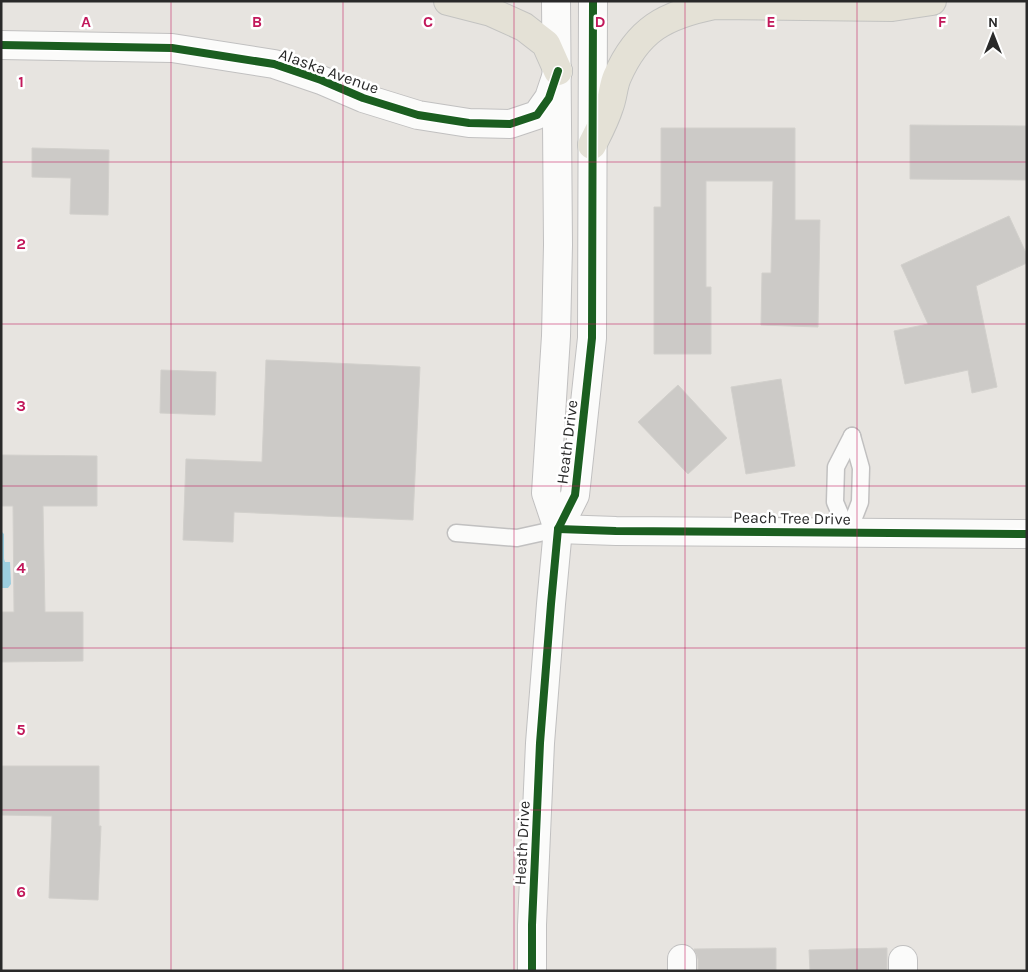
<svg xmlns="http://www.w3.org/2000/svg" width="1028" height="972" viewBox="0 0 1028 972" font-family="Karla,sans-serif">
  <rect width="100%" height="100%" fill="#e7e4e0"/>
  <polygon fill="#9ccedf" points="1,531 4,534 4,559 5,562 10,562 11,584 8,588 1,588"/>
  <g fill="#cccac7" stroke="#d2d0cc">
    <polygon points="910,125 1027,126 1027,180 910,179"/>
    <polygon points="661,128 795,128 795,220 820,220 818,327 761,325 762,273 771,273 773,181 706,181 706,287 711,287 711,354 654,354 654,207 661,207"/>
    <polygon points="32,148 109,150 108,215 70,214 71,178 32,177"/>
    <polygon points="1009,216 1027,255 1027,263 976,286 997,387 972,393 968,370 905,384 894,331 928,324 901,265"/>
    <polygon points="266,360 420,367 413,520 234,512 233,542 183,540 186,459 262,462"/>
    <polygon points="161,370 216,372 215,415 160,413"/>
    <polygon points="781,379 795,466 746,474 731,387"/>
    <polygon points="678,385 727,438 688,474 638,422"/>
    <polygon points="1,455 97,456 97,506 43,506 45,612 83,612 83,661 1,662 1,612 14,612 13,506 1,506"/>
    <polygon points="1,766 99,766 99,826 101,826 98,900 49,898 52,816 1,815"/>
    <polygon points="776,948 776,971 698,971 698,959 694,949"/>
    <polygon points="887,948 887,971 810,971 809,950"/>
  </g>
  <g fill="none" stroke-linecap="round" stroke-linejoin="round">
    <defs>
      <g id="lane">
        <polyline points="456,533 517,538 558,529"/>
        <polyline points="848,533 835,502 836,467 852,436"/>
        <polyline points="848,533 860,502 861,468 852,436"/>
      </g>
      <g id="street">
        <polyline points="556,1 558,245 556,336 546,493 558,529"/>
        <polyline points="1,45 172,48 274,64 321,80 363,98 418,115 469,123 510,124 537,115 549,98 558,71"/>
        <polyline points="558,529 616,531 1027,534"/>
        <polyline points="682,959 682,971"/>
        <polyline points="903,960 903,971"/>
        <polyline points="532,971 532,925 540,743 551,604 558,529 575,495 592,338 593,1"/>
      </g>
      <g id="primary">
        <polyline points="448,1 491,12 524,27 546,44 558,71"/>
        <path d="M592,145C598,133 605,120 609,107C613,97 613,86 617,77C638,29 665,15 714,5L892,7L932,1"/>
      </g>
    </defs>
    <use href="#lane" stroke="#c1c0c0" stroke-width="19"/>
    <use href="#street" stroke="#c1c0c0" stroke-width="30"/>
    <use href="#primary" stroke="#c3c3c1" stroke-width="30"/>
    <use href="#lane" stroke="#fbfbfa" stroke-width="16"/>
    <use href="#street" stroke="#fbfbfa" stroke-width="28"/>
    <use href="#primary" stroke="#e4e1d6" stroke-width="28"/>
    <defs>
      <g id="cycleway">
        <polyline points="1,45 172,48 274,64 321,80 363,98 418,115 469,123 510,124 537,115 549,98 558,71"/>
        <polyline points="558,529 616,531 1027,534"/>
        <polyline points="532,971 532,925 540,743 551,604 558,529 575,495 592,338 593,1"/>
      </g>
    </defs>
    <use href="#cycleway" stroke="#fff" stroke-width="11"/>
    <use href="#cycleway" stroke="#1b5e20" stroke-width="8"/>
  </g>
  <path fill="none" stroke="#c2185b" stroke-width="1" stroke-opacity="0.55" d="M171,1V971M343,1V971M514,1V971M685,1V971M857,1V971M1,162H1027M1,324H1027M1,486H1027M1,648H1027M1,810H1027"/>
  <g text-anchor="middle" dominant-baseline="central" stroke-width="5" stroke-linejoin="round" paint-order="stroke">
    <g font-size="16" fill="#292929" stroke="#fff">
      <text transform="translate(329 71) rotate(20)">Alaska Avenue</text>
      <text transform="translate(567 442) rotate(-83)">Heath Drive</text>
      <text transform="translate(792 518) rotate(1)">Peach Tree Drive</text>
      <text transform="translate(522 843) rotate(-87)">Heath Drive</text>
    </g>
  </g>
  <g font-size="16" text-anchor="middle" font-weight="bold" fill="#c2185b" stroke="#fff" stroke-width="5" stroke-linejoin="round" paint-order="stroke">
    <text x="86" y="27">A</text>
    <text x="257" y="27">B</text>
    <text x="428" y="27">C</text>
    <text x="600" y="27">D</text>
    <text x="771" y="27">E</text>
    <text x="942" y="27">F</text>
    <text x="21" y="87">1</text>
    <text x="21" y="249">2</text>
    <text x="21" y="411">3</text>
    <text x="21" y="573">4</text>
    <text x="21" y="735">5</text>
    <text x="21" y="897">6</text>
  </g>
  <rect width="1028" height="972" fill="none" stroke="#292929" stroke-width="5"/>
  <g transform="translate(993 35)" stroke="#ffffff" stroke-width="4" paint-order="stroke">
  <path d="M0-4L9 19L0 12L-9 19Z" fill="#292929"/>
  <text y="-8" font-size="14" font-weight="bold" text-anchor="middle" fill="#292929">N</text>
  </g>
</svg>
